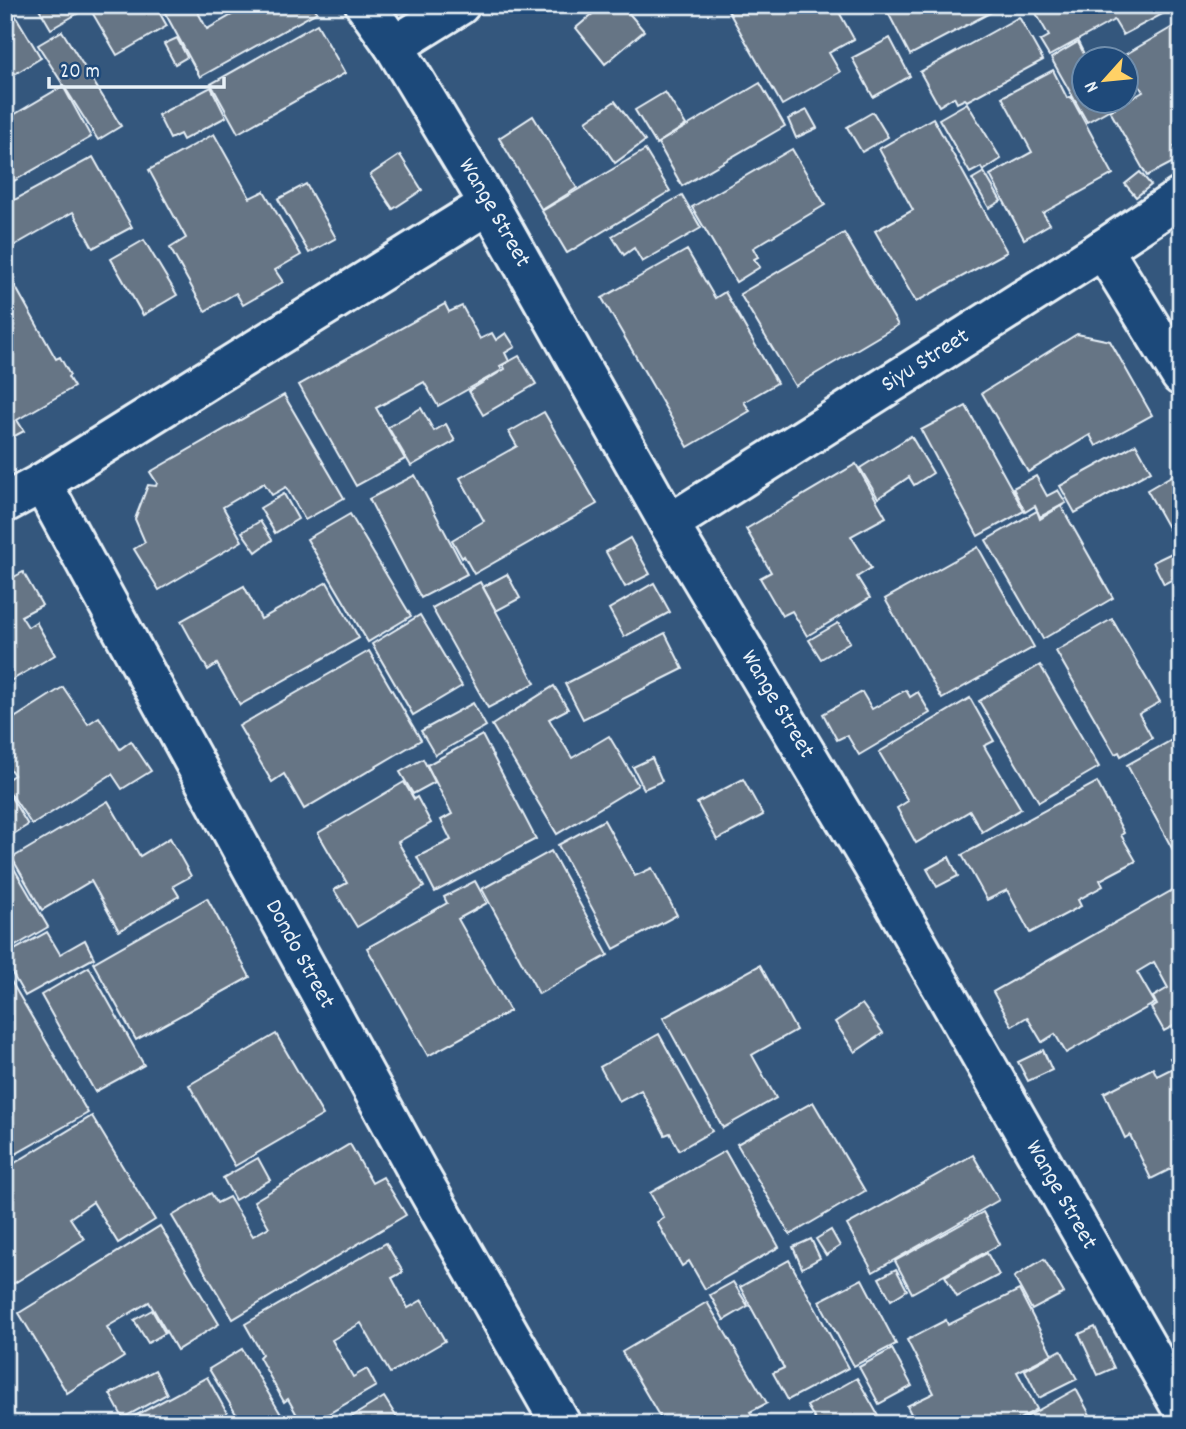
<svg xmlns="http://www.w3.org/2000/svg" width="1186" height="1429" viewBox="0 0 1186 1429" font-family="Dekko,sans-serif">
  <rect width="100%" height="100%" fill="#34577d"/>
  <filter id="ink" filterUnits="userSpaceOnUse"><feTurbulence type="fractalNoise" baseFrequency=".0143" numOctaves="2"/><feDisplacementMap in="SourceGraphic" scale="14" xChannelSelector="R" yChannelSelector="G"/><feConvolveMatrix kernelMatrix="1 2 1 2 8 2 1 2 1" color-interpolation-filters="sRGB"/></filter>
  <g filter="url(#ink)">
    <g fill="#667485" stroke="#e8f1f8" stroke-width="2">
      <polygon points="5,5 9,5 41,58 5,80"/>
      <polygon points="37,5 155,5 167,26 117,55 89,7 51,29"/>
      <polygon points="174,5 194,5 207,29 235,13 231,5 313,5 317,12 200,77 164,11"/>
      <polygon points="603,5 622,5 644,31 605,64 576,28"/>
      <polygon points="725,5 835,5 854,39 829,53 840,72 782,105"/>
      <polygon points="884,5 1005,5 910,55"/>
      <polygon points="1039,5 1172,5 1174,8 1123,35 1114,20 1049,56 1040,41 1049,36 1033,8"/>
      <polygon points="1019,17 1043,60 967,101 965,99 957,103 954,97 939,106 920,72"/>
      <polygon points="317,24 345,73 238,133 211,84"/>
      <polygon points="1176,25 1181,33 1181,142 1174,146 1181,158 1147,176 1110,111 1143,92 1126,63 1126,60 1123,56"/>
      <polygon points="62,31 121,126 98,140 38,45"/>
      <polygon points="177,38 187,57 175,64 164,44"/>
      <polygon points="890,38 910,76 873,97 852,58"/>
      <polygon points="1078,42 1087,60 1084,60 1084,102 1111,102 1114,107 1087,122 1051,58"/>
      <polygon points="1053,70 1067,98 1071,97 1113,174 1043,213 1050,224 1024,239 990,175 1032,152 1002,97"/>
      <polygon points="760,83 785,126 682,186 658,143"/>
      <polygon points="63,86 91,137 5,186 5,120"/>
      <polygon points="211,87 226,117 183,140 180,134 170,139 158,115"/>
      <polygon points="665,92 686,125 656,144 635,110"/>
      <polygon points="615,101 645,141 615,163 586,121"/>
      <polygon points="967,103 1001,159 983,171 981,167 970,173 939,119"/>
      <polygon points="807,110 817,128 796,138 788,119"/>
      <polygon points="873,112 888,137 862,152 847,127"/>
      <polygon points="533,116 577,188 542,210 499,138"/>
      <polygon points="933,118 1007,252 916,302 875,231 913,210 879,149"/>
      <polygon points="214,134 250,198 264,191 301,255 275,270 283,282 243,305 236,293 205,311 170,248 186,238 149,170"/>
      <polygon points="792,149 825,205 753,248 758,257 754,259 760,267 736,282 692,207"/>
      <polygon points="645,150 670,191 567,253 542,211"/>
      <polygon points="400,155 422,190 393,209 370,175"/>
      <polygon points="93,157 132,227 93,248 73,212 8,249 5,244 5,205"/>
      <polygon points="984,172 1001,201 989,208 972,179"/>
      <polygon points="1140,172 1151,185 1136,197 1125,184"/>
      <polygon points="306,184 336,238 309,253 278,199"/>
      <polygon points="682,195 701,228 642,262 634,248 624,255 612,236"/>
      <polygon points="844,233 898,325 795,386 740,294"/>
      <polygon points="144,240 177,295 143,315 111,259"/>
      <polygon points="687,250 715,298 725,292 777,383 744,402 750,411 688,447 602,298"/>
      <polygon points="5,268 56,359 60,357 70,375 68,377 74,387 17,420 24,431 5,441"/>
      <polygon points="445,304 449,312 462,306 480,339 492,333 496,340 506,333 515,347 505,353 509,361 500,366 502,370 438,406 424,382 376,408 405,459 356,486 299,385"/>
      <polygon points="1077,334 1110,341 1152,415 1096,446 1090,435 1028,472 982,393"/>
      <polygon points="519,356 536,384 483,415 469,391 505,369 503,365"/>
      <polygon points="284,395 344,498 305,520 286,487 272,495 264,483 223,507 242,541 159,590 134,549 145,542 135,519 148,485 156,486 157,483 150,472"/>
      <polygon points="966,406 1024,511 978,536 921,430"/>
      <polygon points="421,408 434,431 446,424 455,441 411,466 388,427"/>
      <polygon points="544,412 597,504 474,574 464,556 462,558 452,540 484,521 460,478 517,446 509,432"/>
      <polygon points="911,436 933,473 914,485 909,477 878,498 860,468"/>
      <polygon points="1136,444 1151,471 1075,513 1060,486"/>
      <polygon points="856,464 886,517 851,536 871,568 857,577 870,598 807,636 792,611 782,616 760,578 771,572 746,529"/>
      <polygon points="1178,472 1181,477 1181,542 1177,544 1147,490"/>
      <polygon points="415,475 467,574 421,598 369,499"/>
      <polygon points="1036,476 1047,496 1058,490 1066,503 1040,517 1035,506 1025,512 1013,488"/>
      <polygon points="284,494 298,519 275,533 260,508"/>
      <polygon points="1061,506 1113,598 1043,639 986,540 1037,511 1040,519"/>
      <polygon points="350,514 411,616 368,642 307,539"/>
      <polygon points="260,521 272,540 256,552 242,532"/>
      <polygon points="630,538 650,574 625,587 606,552"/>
      <polygon points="978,547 1034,647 942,699 885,599"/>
      <polygon points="1178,550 1181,554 1181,571 1176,574 1177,577 1164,584 1153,562"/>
      <polygon points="23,572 42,605 21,616 28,627 36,622 55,655 5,684 5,582"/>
      <polygon points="507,574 520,598 496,611 483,587"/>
      <polygon points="327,582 359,638 240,705 217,664 208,670 181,621 244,586 261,619"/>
      <polygon points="480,582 535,683 488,708 432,608"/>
      <polygon points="654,583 670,612 624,637 609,609"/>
      <polygon points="420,615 462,686 413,715 372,644"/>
      <polygon points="1112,619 1160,702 1139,714 1152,738 1121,756 1119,752 1115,754 1056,651"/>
      <polygon points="838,623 850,642 821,659 809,640"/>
      <polygon points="665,633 683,669 583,719 565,684"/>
      <polygon points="369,651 421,740 304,809 284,774 272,782 239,726"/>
      <polygon points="1040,665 1099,767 1039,802 979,701"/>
      <polygon points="554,686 568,709 549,719 572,758 609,736 638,785 557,834 492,725"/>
      <polygon points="63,687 88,724 99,717 120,749 131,741 151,771 122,789 112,774 32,825 5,785 5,781 14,775 5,761 5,724"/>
      <polygon points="906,690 910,697 918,692 930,713 859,755 847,735 837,740 823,714 862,692 872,709"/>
      <polygon points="970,698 994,741 984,746 1021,809 982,832 970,811 916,843 897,808 908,801 879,752"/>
      <polygon points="473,703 486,726 435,755 421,731"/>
      <polygon points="482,735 536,839 435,892 417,857 451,840 441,820 452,814 427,765"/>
      <polygon points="1181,735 1181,845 1173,850 1127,765"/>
      <polygon points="652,758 662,781 644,789 633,767"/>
      <polygon points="423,759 435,782 413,794 400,772"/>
      <polygon points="743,779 763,815 717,840 697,803"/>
      <polygon points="404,782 414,799 417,797 431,823 398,842 424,887 357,927 334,890 347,883 318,833"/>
      <polygon points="1097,782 1124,833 1121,835 1136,861 1100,880 1103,886 1078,900 1081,906 1030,933 1007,890 987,900 962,855"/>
      <polygon points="9,794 28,825 7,838 9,841 5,843 5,796"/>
      <polygon points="108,801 140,856 170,838 191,876 173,886 179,896 119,931 91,881 42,910 12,858"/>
      <polygon points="604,820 635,876 652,868 677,915 614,949 558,845"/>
      <polygon points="551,851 608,955 539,994 482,889"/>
      <polygon points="5,853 48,927 5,952"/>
      <polygon points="949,857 958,876 937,887 927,869"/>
      <polygon points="475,881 487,903 458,919 510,1011 428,1056 367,948 447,903 444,897"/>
      <polygon points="1178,887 1181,891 1181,1022 1164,1031 1151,1008 1157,1005 1153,997 1168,988 1154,962 1137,972 1155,1003 1066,1053 1055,1034 1042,1042 1027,1017 1012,1026 993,992"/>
      <polygon points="207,898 250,977 136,1040 93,963"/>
      <polygon points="47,932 60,954 85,940 94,958 25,996 5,961 5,955"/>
      <polygon points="760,965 796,1030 752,1055 776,1098 723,1128 663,1018"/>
      <polygon points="89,967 144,1065 95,1092 41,995"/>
      <polygon points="5,971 88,1113 5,1160"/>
      <polygon points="862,1004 883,1033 855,1052 835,1022"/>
      <polygon points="276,1034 323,1115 235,1166 189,1085"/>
      <polygon points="659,1034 712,1131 679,1150 670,1133 665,1135 641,1090 619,1102 600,1067"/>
      <polygon points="1043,1050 1052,1070 1028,1081 1018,1062"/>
      <polygon points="1181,1053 1181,1164 1151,1179 1130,1135 1125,1138 1104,1093 1153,1068 1157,1076 1175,1067 1170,1058"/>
      <polygon points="813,1102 865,1191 790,1235 737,1144"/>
      <polygon points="92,1116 155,1220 118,1243 93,1202 70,1218 84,1239 13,1284 5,1272 5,1169"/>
      <polygon points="350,1144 372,1183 383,1177 406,1215 233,1319 172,1216 211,1193 217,1203 229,1197 253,1236 269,1227 254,1201"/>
      <polygon points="725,1151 779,1247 705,1289 689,1261 682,1266 657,1222 664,1218 650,1193"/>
      <polygon points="973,1155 999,1200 873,1272 847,1225"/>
      <polygon points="258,1158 270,1180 235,1200 223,1178"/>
      <polygon points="983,1212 1000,1244 912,1293 895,1261"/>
      <polygon points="160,1226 219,1324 177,1350 149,1302 107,1327 124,1357 67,1393 19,1313"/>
      <polygon points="831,1230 840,1246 826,1255 816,1239"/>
      <polygon points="811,1239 820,1258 802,1268 793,1247"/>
      <polygon points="386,1243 403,1272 392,1278 408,1308 422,1300 445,1341 390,1373 361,1323 332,1340 353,1377 367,1369 376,1386 311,1424 302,1424 288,1399 284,1402 259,1357 262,1354 245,1324"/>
      <polygon points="987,1253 999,1275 957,1297 945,1276"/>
      <polygon points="1044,1259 1064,1293 1032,1310 1014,1277"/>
      <polygon points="789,1260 848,1368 788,1400 773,1373 784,1368 740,1287"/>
      <polygon points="896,1269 907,1290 891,1300 879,1278"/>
      <polygon points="862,1279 896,1344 854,1366 819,1301"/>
      <polygon points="733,1282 748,1306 724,1320 710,1295"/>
      <polygon points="1019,1290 1052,1354 1017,1372 1037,1409 1010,1424 916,1424 907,1406 934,1393 907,1340 946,1320 948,1325"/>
      <polygon points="707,1302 767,1403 750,1412 757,1423 756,1424 664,1424 622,1352"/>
      <polygon points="152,1310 165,1333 148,1343 134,1320"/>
      <polygon points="1095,1327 1114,1368 1098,1375 1079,1334"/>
      <polygon points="242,1349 285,1421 279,1424 242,1424 209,1369"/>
      <polygon points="892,1349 912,1386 879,1404 859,1367"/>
      <polygon points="1061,1350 1077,1379 1039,1398 1025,1370"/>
      <polygon points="155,1370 167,1394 123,1418 110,1394"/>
      <polygon points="207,1377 233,1424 120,1424"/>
      <polygon points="857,1378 883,1424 818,1424 807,1406"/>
      <polygon points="1076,1389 1095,1424 1014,1424"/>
      <polygon points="384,1397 401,1424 340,1424"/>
    </g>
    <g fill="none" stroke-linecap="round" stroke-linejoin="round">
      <defs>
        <g id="street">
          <path id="s1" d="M365,5L394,46L489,204L669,524L873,866L1181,1407"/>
          <polyline points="394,46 460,5"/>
          <polyline points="1103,249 1181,376"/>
          <path id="s2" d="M42,483L421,1178L561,1424"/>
          <polyline points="5,503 42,483 489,204"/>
          <path id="s3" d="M669,524L1103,249L1181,197"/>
        </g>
      </defs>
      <use href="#street" stroke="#e8f1f8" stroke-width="44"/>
      <use href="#street" stroke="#1f4a7a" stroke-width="38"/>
    </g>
  </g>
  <g text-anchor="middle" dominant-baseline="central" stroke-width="6" stroke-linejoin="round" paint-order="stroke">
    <g font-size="24" fill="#e8f1f8" stroke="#1f4a7a">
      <text stroke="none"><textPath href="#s1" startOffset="245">Wange Street</textPath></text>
      <text stroke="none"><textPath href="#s3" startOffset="304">Siyu Street</textPath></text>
      <text stroke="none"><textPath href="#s1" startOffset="812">Wange Street</textPath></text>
      <text stroke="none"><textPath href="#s2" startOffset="537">Dondo Street</textPath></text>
      <text stroke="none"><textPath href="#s1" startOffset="1379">Wange Street</textPath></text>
    </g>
  </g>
  <rect width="1186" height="1429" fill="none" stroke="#1f4a7a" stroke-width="28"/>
  <rect x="14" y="14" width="1158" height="1401" fill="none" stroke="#e8f1f8" stroke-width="2.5" filter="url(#ink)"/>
  <g transform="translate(1105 80) rotate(243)"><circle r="33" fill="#1f4a7a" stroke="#6f8dac" stroke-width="2"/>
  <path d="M0-5L12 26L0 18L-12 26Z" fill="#ffd166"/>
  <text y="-10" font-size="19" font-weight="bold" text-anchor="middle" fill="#e8f1f8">N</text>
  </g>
  <path d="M49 77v10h175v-10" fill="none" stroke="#e8f1f8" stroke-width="3.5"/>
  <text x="60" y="77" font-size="21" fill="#e8f1f8" stroke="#1f4a7a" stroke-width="5" paint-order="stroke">20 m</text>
</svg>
